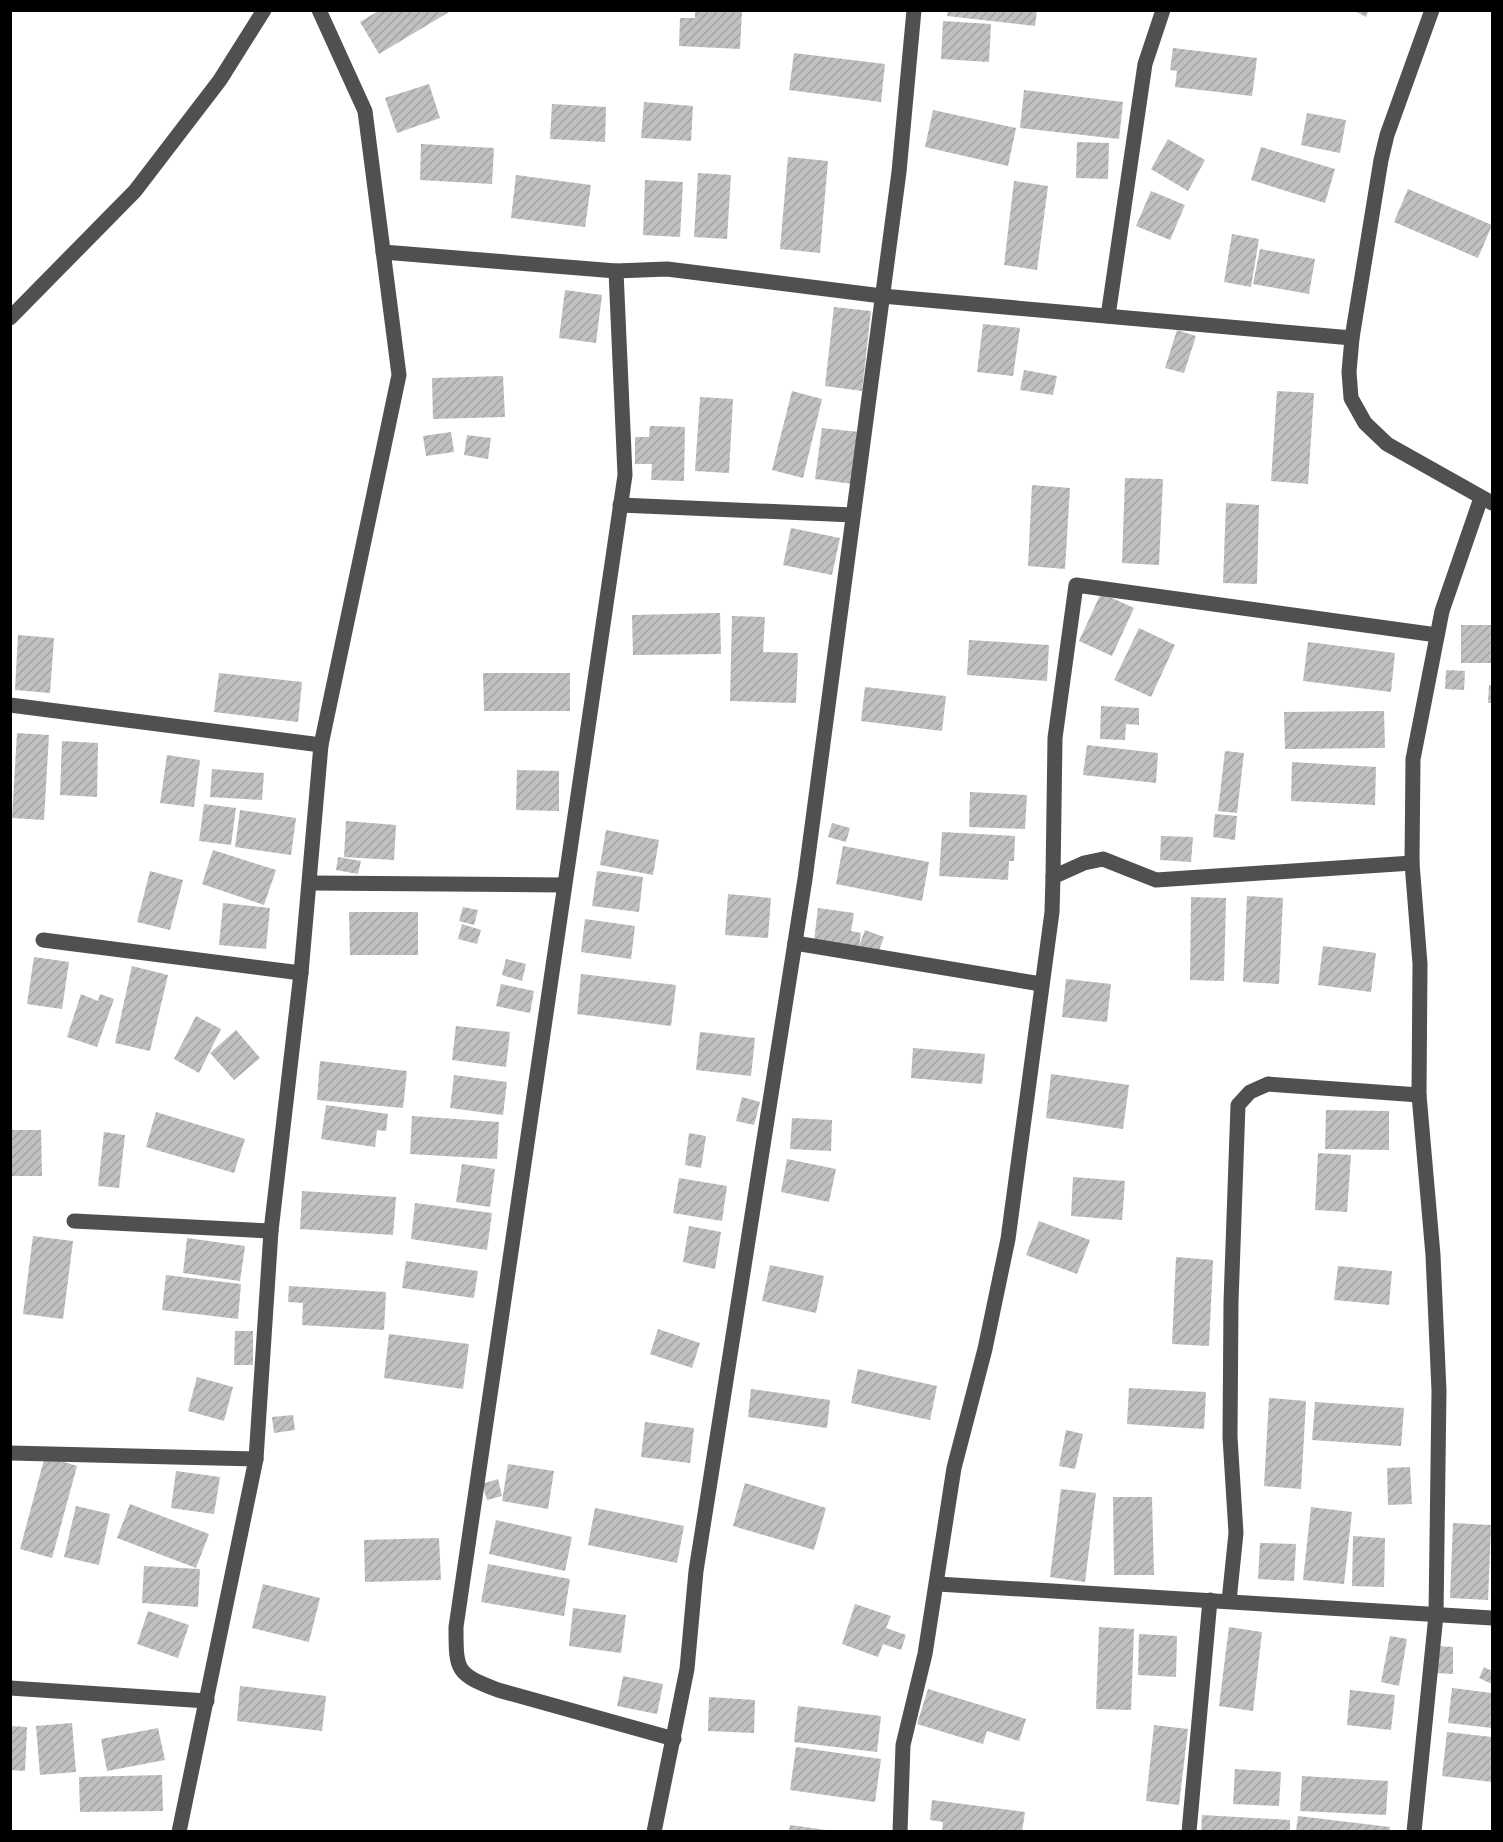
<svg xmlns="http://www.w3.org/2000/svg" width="1503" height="1842" viewBox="0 0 1503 1842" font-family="Figtree,sans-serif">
  <defs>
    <pattern id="building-hatch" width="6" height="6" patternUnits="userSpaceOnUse" patternTransform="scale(1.5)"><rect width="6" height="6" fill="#c0c0c0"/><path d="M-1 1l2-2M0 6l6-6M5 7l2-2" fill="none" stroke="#a3a3a3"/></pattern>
  </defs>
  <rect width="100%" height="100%" fill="#fff"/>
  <g fill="url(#building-hatch)">
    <polygon points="380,10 448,10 449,12 379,54 360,22"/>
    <polygon points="695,10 742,10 740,49 679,46 680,18 695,18"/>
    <polygon points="948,10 1037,10 1035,26 947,16"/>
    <polygon points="1353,10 1369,10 1366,17"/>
    <polygon points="943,21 991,24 989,62 941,59"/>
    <polygon points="1173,48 1257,58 1252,96 1175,87 1177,71 1170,70"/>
    <polygon points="794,53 885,64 881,102 789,90"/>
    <polygon points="429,84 440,118 397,133 385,98"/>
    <polygon points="1024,90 1123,102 1119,139 1020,128"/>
    <polygon points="644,102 693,106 691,141 641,138"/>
    <polygon points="552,104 606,107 605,142 550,139"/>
    <polygon points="933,110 1016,128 1008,166 925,147"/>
    <polygon points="1307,113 1346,120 1340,153 1301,145"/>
    <polygon points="1168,139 1205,160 1188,191 1151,169"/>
    <polygon points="1077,142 1109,143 1108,179 1076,178"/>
    <polygon points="421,144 494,148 492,184 420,180"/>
    <polygon points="1261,147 1335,169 1325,203 1251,180"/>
    <polygon points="788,157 828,161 820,253 780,249"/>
    <polygon points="698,173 731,175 727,239 694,237"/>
    <polygon points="516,175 591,185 585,227 511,218"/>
    <polygon points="645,180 683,182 680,237 643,235"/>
    <polygon points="1014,181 1048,186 1037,270 1004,265"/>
    <polygon points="1408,189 1492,225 1478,258 1394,222"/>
    <polygon points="1151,191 1185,205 1170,240 1136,226"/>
    <polygon points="1232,234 1259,239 1251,287 1224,282"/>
    <polygon points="1260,249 1315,259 1309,294 1253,284"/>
    <polygon points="565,290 602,295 596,343 559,338"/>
    <polygon points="834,307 871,311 862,391 825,386"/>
    <polygon points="983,324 1020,328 1013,376 977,372"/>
    <polygon points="1177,330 1196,336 1184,373 1165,368"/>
    <polygon points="1024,370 1057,376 1053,395 1020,390"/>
    <polygon points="503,376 505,417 433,419 432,378"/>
    <polygon points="792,391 822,399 803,478 772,470"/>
    <polygon points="1277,391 1314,393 1308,484 1271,481"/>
    <polygon points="700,397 733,399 729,473 695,471"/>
    <polygon points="650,426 685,427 684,481 651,480 652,464 635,464 635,437 649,437"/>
    <polygon points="822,428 859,432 853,484 815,479"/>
    <polygon points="451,432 454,452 426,456 423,436"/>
    <polygon points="467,435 491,438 488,459 464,455"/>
    <polygon points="1125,478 1163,479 1159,565 1122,563"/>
    <polygon points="1032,485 1070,488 1065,569 1028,566"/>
    <polygon points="1226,503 1259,505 1257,584 1223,583"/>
    <polygon points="791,528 840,538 832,575 783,565"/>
    <polygon points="1101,593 1134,608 1112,656 1079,641"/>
    <polygon points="720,613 721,654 633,655 632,615"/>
    <polygon points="732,616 765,617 763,652 798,653 796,703 730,701"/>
    <rect x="1461" y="625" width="31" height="38"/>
    <polygon points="1139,628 1175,645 1151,697 1114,680"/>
    <polygon points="18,635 54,638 50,693 15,690"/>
    <polygon points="969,640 1049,645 1047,681 967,675"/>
    <polygon points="1308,642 1395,653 1391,692 1303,681"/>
    <polygon points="1446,670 1465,671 1464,690 1445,689"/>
    <polygon points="219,673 302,682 298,722 214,712"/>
    <polygon points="483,673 570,673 570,711 484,711"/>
    <polygon points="1489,685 1492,685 1492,703 1488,703"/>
    <polygon points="865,687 946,696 942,731 861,721"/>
    <polygon points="1101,706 1139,708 1139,725 1126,724 1125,740 1100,739"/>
    <polygon points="1384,711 1385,748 1285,749 1284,712"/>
    <polygon points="17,733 49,735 44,820 12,818"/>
    <polygon points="62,741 98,743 97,797 60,795"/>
    <polygon points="1087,745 1158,753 1156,783 1083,775"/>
    <polygon points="1225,751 1244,753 1237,813 1218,811"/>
    <polygon points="167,755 200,760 194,807 160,803"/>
    <polygon points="1292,762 1376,767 1375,805 1291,801"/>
    <polygon points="212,769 264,773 262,800 210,797"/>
    <polygon points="517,770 559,771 559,811 516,810"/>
    <polygon points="970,792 1027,795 1025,829 969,827"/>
    <polygon points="204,804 236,808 231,845 199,841"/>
    <polygon points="240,810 296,818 291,855 235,847"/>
    <polygon points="1215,814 1237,816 1235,840 1213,837"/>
    <polygon points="346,821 396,825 394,860 344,857"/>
    <polygon points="832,823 850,828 846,842 828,837"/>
    <polygon points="606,830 659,840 653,875 600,865"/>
    <polygon points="942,832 1015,836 1014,861 1009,861 1008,880 939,876"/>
    <polygon points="1161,836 1193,837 1191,862 1160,860"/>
    <polygon points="843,846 929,862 922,901 836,884"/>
    <polygon points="213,850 276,870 264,905 202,884"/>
    <polygon points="338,857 361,861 358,874 336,870"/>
    <polygon points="150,871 183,880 170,930 137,922"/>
    <polygon points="597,871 643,877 639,912 592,906"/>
    <polygon points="728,894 771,898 768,938 725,935"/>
    <polygon points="1247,896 1283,898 1279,984 1243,982"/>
    <polygon points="1191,897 1226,898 1224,981 1190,980"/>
    <polygon points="223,903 270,908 266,949 219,945"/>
    <polygon points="463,907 478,910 474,925 459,921"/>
    <polygon points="818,908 854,913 851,931 861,933 859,947 814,941"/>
    <polygon points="349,912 418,912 418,955 350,955"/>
    <polygon points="585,919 635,926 631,959 581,952"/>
    <polygon points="462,924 481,930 477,944 458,939"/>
    <polygon points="865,930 884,937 878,953 859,946"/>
    <polygon points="1323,946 1376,953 1371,992 1318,985"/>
    <polygon points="34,957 69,962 62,1009 27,1004"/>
    <polygon points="506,959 526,964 522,981 502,975"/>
    <polygon points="132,966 168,975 150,1051 115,1043"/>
    <polygon points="581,974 676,985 671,1026 577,1014"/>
    <polygon points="1066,979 1111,984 1107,1022 1062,1017"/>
    <polygon points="501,984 534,991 530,1013 496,1006"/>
    <polygon points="81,994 98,1001 100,994 114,999 97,1047 67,1037"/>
    <polygon points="196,1016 221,1029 199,1073 174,1059"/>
    <polygon points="456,1026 510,1032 506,1067 452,1060"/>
    <polygon points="236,1030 260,1058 234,1080 210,1053"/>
    <polygon points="700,1032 755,1038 751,1076 696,1070"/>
    <polygon points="913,1048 985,1054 982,1084 911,1078"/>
    <polygon points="320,1061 407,1071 403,1108 317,1100"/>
    <polygon points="1051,1074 1129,1085 1123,1129 1046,1118"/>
    <polygon points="454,1075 507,1082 503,1115 450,1108"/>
    <polygon points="742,1097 760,1102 754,1125 736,1121"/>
    <polygon points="326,1105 388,1114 386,1131 377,1130 375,1147 321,1139"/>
    <polygon points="1326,1110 1389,1111 1389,1150 1325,1149"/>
    <polygon points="156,1112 245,1139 234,1173 146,1147"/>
    <polygon points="412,1116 499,1122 497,1159 410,1154"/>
    <polygon points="792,1118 832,1120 831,1151 790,1149"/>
    <polygon points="10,1130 41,1130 42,1176 10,1176"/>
    <polygon points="104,1132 125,1135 119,1188 98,1186"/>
    <polygon points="689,1133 706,1136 701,1168 685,1165"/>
    <polygon points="1318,1153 1351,1155 1347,1212 1315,1210"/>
    <polygon points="787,1159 836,1169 829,1202 781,1192"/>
    <polygon points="462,1164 495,1169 490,1207 456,1202"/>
    <polygon points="1073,1177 1125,1181 1122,1220 1071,1216"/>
    <polygon points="679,1178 727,1186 722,1221 673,1213"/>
    <polygon points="302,1191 396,1197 393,1235 300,1229"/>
    <polygon points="415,1203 492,1213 487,1250 411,1239"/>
    <polygon points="1039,1221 1090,1240 1077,1274 1026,1255"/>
    <polygon points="689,1226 721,1232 715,1269 683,1262"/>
    <polygon points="33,1236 73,1241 63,1319 23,1314"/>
    <polygon points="187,1238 245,1246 240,1281 183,1273"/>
    <polygon points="1176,1257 1213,1260 1209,1346 1172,1344"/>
    <polygon points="406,1261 478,1271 474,1298 402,1288"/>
    <polygon points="770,1265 824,1276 816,1313 762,1301"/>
    <polygon points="1338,1266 1392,1271 1389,1305 1334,1300"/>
    <polygon points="166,1275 241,1284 238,1319 162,1310"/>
    <polygon points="289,1286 386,1292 384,1330 302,1325 303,1303 288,1302"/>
    <polygon points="658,1329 700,1343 692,1368 650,1354"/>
    <polygon points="235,1331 253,1331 253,1365 234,1365"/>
    <polygon points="389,1334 469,1344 463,1389 384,1378"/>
    <polygon points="858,1369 937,1386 930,1420 851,1403"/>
    <polygon points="197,1377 233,1387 224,1421 188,1411"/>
    <polygon points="1129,1388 1206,1392 1204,1429 1127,1424"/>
    <polygon points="751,1389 830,1400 827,1428 748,1417"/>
    <polygon points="1269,1398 1306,1401 1301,1489 1264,1486"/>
    <polygon points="1315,1402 1404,1408 1401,1446 1312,1440"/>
    <polygon points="293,1415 295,1430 274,1433 272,1417"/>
    <polygon points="645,1422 694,1428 690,1463 641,1457"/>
    <polygon points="1066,1430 1083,1434 1075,1469 1059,1466"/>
    <polygon points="45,1456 77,1466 52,1558 20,1549"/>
    <polygon points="508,1464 554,1471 548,1509 502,1501"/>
    <polygon points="1410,1467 1412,1504 1388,1505 1387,1468"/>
    <polygon points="176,1471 220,1477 214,1514 171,1508"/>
    <polygon points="498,1479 502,1496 487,1500 482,1484"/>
    <polygon points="745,1483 826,1508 814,1550 733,1526"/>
    <polygon points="1061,1489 1096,1493 1085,1582 1050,1577"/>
    <polygon points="1113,1497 1152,1497 1154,1575 1114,1575"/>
    <polygon points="130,1504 209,1534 196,1568 117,1538"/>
    <polygon points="76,1506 110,1514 99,1565 64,1557"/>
    <polygon points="1311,1507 1352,1512 1344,1584 1303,1580"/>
    <polygon points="595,1508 684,1526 677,1563 588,1545"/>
    <polygon points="496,1520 572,1537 565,1571 489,1554"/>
    <polygon points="1453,1523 1491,1525 1488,1600 1450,1598"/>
    <polygon points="1353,1536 1385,1538 1384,1587 1352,1586"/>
    <polygon points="439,1538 441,1580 365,1582 364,1540"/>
    <polygon points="1260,1543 1296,1544 1294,1581 1258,1579"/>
    <polygon points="488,1564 570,1579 564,1616 481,1602"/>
    <polygon points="144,1566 200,1569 198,1607 142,1603"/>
    <polygon points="263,1584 320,1598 309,1642 252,1628"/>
    <polygon points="855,1604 891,1616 886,1628 906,1635 901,1650 883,1644 878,1657 842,1644"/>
    <polygon points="573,1608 626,1615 621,1653 569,1646"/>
    <polygon points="148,1611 189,1625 178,1658 137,1644"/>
    <polygon points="1099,1627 1134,1629 1131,1710 1096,1709"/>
    <polygon points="1229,1627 1262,1632 1253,1711 1219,1706"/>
    <polygon points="1139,1634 1177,1636 1176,1677 1138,1675"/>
    <polygon points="1390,1636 1407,1639 1399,1686 1381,1682"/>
    <polygon points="1437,1646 1453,1647 1453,1674 1436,1673"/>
    <polygon points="1484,1667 1492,1671 1492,1684 1479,1678"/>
    <polygon points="623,1676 663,1684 657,1714 617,1706"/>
    <polygon points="240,1686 326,1696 322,1731 237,1721"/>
    <polygon points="1452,1688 1492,1693 1492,1728 1448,1723"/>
    <polygon points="928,1689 1026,1719 1019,1741 987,1731 983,1744 917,1724"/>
    <polygon points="1350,1690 1395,1695 1391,1730 1347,1725"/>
    <polygon points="709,1697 755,1700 754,1733 708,1731"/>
    <polygon points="798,1706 881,1716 877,1752 794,1742"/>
    <polygon points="72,1723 76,1772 40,1775 36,1726"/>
    <polygon points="1154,1725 1188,1729 1179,1805 1146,1801"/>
    <polygon points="10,1726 27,1727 25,1771 10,1770"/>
    <polygon points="158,1728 165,1760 107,1771 101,1739"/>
    <polygon points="1447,1732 1492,1737 1492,1782 1442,1776"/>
    <polygon points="796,1747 881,1759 875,1802 790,1790"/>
    <polygon points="1235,1769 1281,1772 1279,1806 1233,1804"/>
    <polygon points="162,1775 163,1811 80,1812 79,1777"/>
    <polygon points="1302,1776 1388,1781 1386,1815 1300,1811"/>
    <polygon points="932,1800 1025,1812 1022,1832 942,1832 943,1822 930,1820"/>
    <polygon points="1202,1815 1290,1820 1290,1832 1201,1832"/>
    <polygon points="1298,1816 1390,1827 1389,1832 1296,1831"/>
    <polygon points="790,1825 826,1830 826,1832 789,1832"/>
  </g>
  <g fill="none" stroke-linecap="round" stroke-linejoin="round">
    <g stroke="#505050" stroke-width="15">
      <polyline points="1432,10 1387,135 1381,160 1352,338 1349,372 1351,398 1365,423 1387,444 1492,503"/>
      <path d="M383,252L616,271L625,475L456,1627C456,1671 456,1674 498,1690L674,1739"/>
      <polyline points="616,271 667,269 882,296 1352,338"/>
      <polyline points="1108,316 1145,64 1163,10"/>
      <polyline points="10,318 135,191 220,80 264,10"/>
      <polyline points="620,505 853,515"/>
      <polyline points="10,705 321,745"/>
      <polyline points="1053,877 1055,738 1076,585 1437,635"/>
      <polyline points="310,883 564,885"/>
      <polyline points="43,940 301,973"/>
      <polyline points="795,943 1041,984"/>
      <polyline points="74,1221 271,1231"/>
      <polyline points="10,1453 256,1459"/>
      <polyline points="938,1584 1492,1618"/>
      <polyline points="1229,1601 1236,1533 1230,1437 1231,1302 1238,1105 1250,1092 1268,1084 1419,1095"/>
      <polyline points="10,1688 207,1701"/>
      <polyline points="179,1832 256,1459 271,1231 301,973 321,745 399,375 365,111 319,10"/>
      <polyline points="654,1832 687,1669 696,1571 805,879 899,172 914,10"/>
      <polyline points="900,1832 903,1745 925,1654 954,1468 985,1349 1008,1239 1052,912 1053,877 1084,863 1103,859 1156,880 1412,863"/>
      <polyline points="1189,1832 1210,1600"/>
      <polyline points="1414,1832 1436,1615 1439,1391 1433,1255 1419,1095 1420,964 1412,863 1413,759 1442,611 1481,498"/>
    </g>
  </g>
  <rect width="1503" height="1842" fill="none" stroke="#000000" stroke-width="24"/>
</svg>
